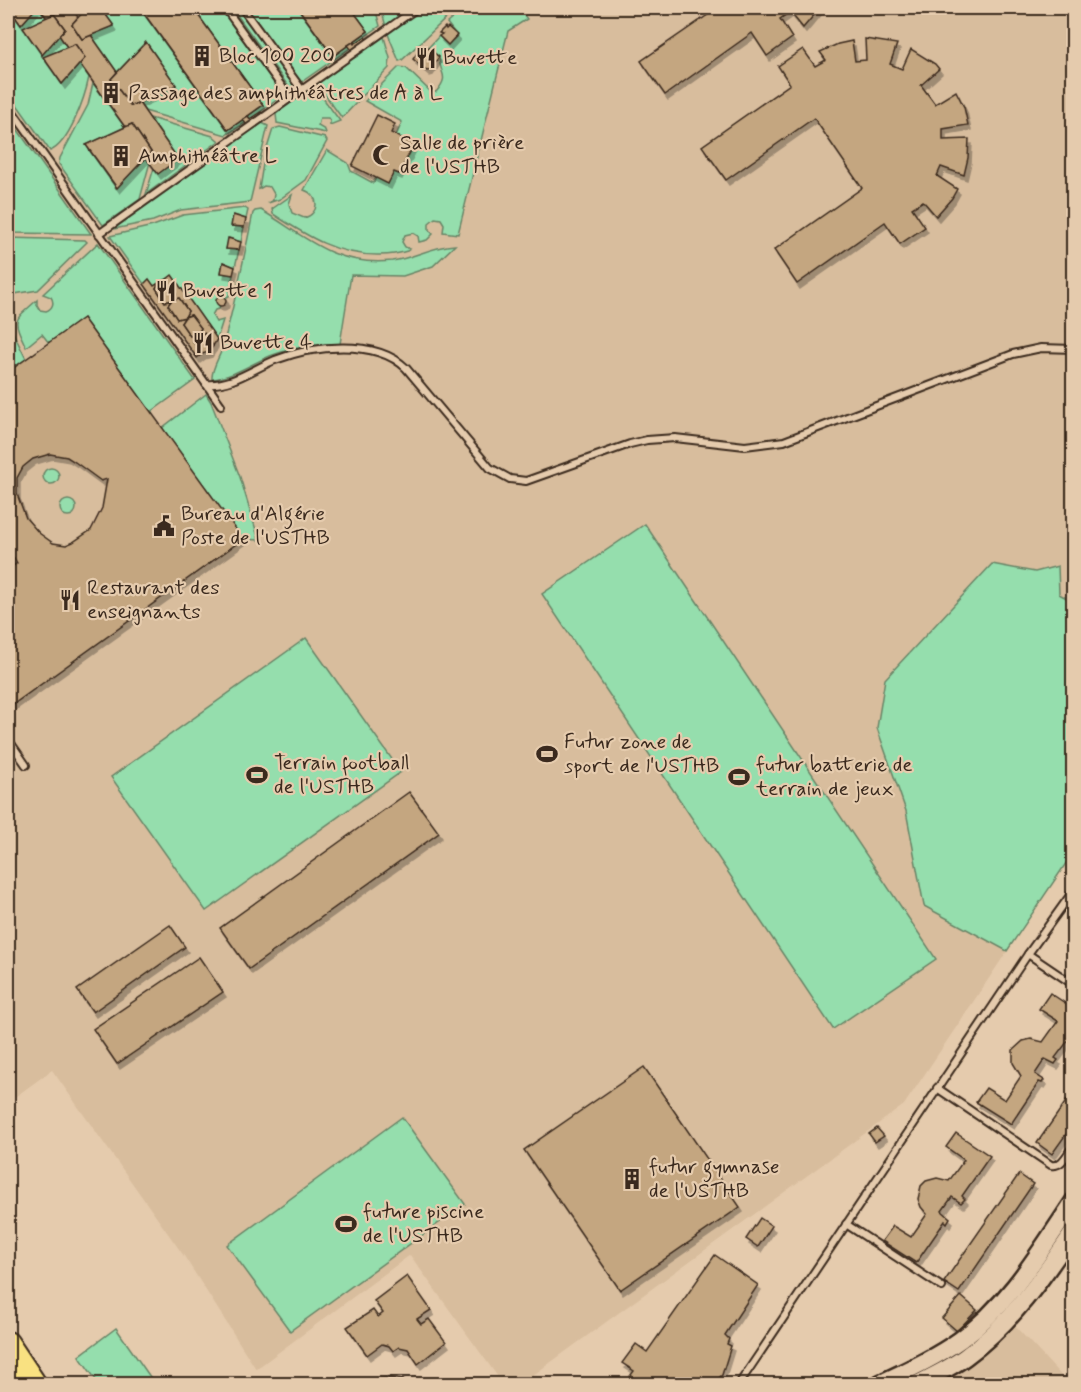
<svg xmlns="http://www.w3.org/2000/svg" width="1081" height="1392" viewBox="0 0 1081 1392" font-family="Mynerve,sans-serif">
  <defs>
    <filter id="shadow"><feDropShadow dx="3" dy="5" stdDeviation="0" flood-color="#0004"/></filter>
  </defs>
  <rect width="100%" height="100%" fill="#e5cbad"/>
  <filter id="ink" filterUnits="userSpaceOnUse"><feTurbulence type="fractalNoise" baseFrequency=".0167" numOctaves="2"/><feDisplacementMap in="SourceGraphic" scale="12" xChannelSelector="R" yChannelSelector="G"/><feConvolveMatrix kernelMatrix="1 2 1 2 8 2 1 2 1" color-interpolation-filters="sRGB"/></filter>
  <g filter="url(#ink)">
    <g fill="#d8bd9d">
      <polygon points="8,8 1073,8 1073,853 904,1105 521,1384 503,1384 410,1255 256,1369 184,1256 52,1070 8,1102"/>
      <polygon points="1013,1324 1069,1384 932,1384"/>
    </g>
    <g fill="#95dead" stroke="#688466" stroke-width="1.5">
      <path d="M8,8L21,25L36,8H39L47,18L42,55L59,35L67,47L44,57L62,84L80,64L89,77C85,97 69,144 50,151L8,92Z"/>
      <polygon points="101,8 140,8 228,129 243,119 245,123 226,135 145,111 139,103 176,85 146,42 117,72 91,35 114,26"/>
      <polygon points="193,8 222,8 285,94 250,119 248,116 262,105"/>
      <polygon points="232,8 238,8 295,87 291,90"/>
      <polygon points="246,8 298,8 333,56 348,45 350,48 300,83"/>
      <polygon points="351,8 375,8 380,26 354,44 353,42 367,31"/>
      <polygon points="381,8 413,8 386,27"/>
      <polygon points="425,8 457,8 402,60 399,61 388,34"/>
      <path d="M465,8H519L527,19L508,31L458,234L443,232L444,224L441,219L435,218L429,223V230L433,234L427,240L419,242L418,236L413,233L405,235L402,242L405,247L410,249L407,251C398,254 389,255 380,255C338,256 307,236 273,214L272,209L292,195L289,204L292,213L304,218C320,214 320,195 304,190L327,150L348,163L351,171L373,183L376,178L394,172L399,174L414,145L396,136L402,122L365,101L399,67L406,68L431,92H436C451,75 439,74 439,57L428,48L439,36L448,45L457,36L447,23Z"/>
      <polygon points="384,37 390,58 389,68 342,118 317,84"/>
      <polygon points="93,83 125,127 86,145 116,188 146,158 150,162 140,199 103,225 59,164 60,158 88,105"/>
      <polygon points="314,86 340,121 330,125 330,121 328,118 320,118 318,126 325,130 326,133 277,123 276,114"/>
      <polygon points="8,116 91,234 92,234 8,233"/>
      <polygon points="150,118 213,136 219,141 146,194 154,168 158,173 178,159"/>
      <polygon points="262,123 268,126 250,202 181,210 153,221 114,229"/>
      <polygon points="280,127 325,138 327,141 306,180 280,199 268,203 273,200 274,194 270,187 264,186 259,189 264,158 273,129"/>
      <polygon points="245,208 248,210 246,219 234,215 232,226 244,227 241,242 229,238 226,249 239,250 235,267 223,262 221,273 233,275 229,296 225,298 222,296 217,298 216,302 220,306 219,309 215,310 212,315 216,322 223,320 217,339 172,276 154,286 149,280 144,284 110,236 153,226 183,215"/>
      <path d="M261,210C307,237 334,267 392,261C414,258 433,246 455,245L433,266L403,276L351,275L340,344C316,344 293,347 270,356C251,364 233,377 212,379C211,370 219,358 222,349C235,304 244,258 253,213L255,211Z"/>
      <polygon points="8,238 85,240 87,242 38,290 8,295"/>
      <path d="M98,243L195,380L151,412L83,318L49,343L42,334L26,347C12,317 13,322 37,300V305L40,310L46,311C52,309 55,303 51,297L43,294Z"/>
      <polygon points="10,326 26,359 8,372 8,327"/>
      <polygon points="206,394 211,402 240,477 259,540 243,539 162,428"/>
      <circle cx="51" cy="476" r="8"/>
      <circle cx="68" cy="508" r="8"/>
      <polygon points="645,524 936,959 833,1029 542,594"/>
      <polygon points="992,564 1035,572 1058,566 1059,594 1074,602 1073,853 1007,951 924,906 906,811 877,728 885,679"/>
      <polygon points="306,638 401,772 206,911 111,777"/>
      <polygon points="402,1117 465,1204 290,1331 227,1245"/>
      <polygon points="116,1328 155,1384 99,1384 79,1356"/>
    </g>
    <g fill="#c4a680" stroke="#3b2a1e" stroke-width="1.5" fill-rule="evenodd" filter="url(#shadow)">
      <polygon points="9,8 36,8 21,25"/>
      <polygon points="39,8 60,8 61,9 71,8 78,17 72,24 82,39 91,35 117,72 111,79 131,106 139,103 178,159 158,174 146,158 151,152 132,124 125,127 80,64 85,58 75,44 67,47 59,35 65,29 54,14 47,18"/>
      <polygon points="87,8 101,8 114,26 82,39 72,24"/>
      <polygon points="140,8 193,8 263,105 228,130"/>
      <polygon points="140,8 193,8 263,105 228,130"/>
      <polygon points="298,8 351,8 368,31 333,56"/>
      <polygon points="298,8 351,8 368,31 333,56"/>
      <polygon points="718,8 820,8 803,28 790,12 780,19 792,38 767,56 752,33 665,95 641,61"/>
      <polygon points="54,14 65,29 42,55 23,28"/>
      <polygon points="445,27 446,29 448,27 457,35 448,45 439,36 442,34 439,33"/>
      <polygon points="365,37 368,41 353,52 348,45 353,42 354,44"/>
      <polygon points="865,39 897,44 890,64 902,69 911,49 935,64 939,69 921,85 935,104 956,91 964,107 968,125 943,129 943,140 969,139 968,158 964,175 941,167 937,176 957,189 952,198 936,216 923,201 912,208 925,227 900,244 885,222 797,284 774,250 862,188 814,118 726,180 702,146 790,84 778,66 803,49 815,66 826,60 820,52 838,44 852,41 855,61 866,60"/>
      <polygon points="146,42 176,85 131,106 111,79"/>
      <polygon points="75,44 85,58 62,84 43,57"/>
      <polygon points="422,46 426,46 439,57 430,70 427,71 413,59"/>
      <polygon points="261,112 263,115 247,126 243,119 248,116 250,119"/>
      <polygon points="377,115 395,124 391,133 414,144 399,174 394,172 388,184 352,166"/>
      <polygon points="132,124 151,152 117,188 86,145"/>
      <polygon points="233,215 246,219 244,227 231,226"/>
      <polygon points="228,238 241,242 239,250 226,249"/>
      <polygon points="223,262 235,267 233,275 221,273"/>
      <polygon points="172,275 217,339 213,346 204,333 197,335 201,328 191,315 185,317 188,311 179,298 172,300 176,294 166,280"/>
      <polygon points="149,279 154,286 160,282 156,288 165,302 172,300 168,305 177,319 185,317 181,323 190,336 197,335 193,341 202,354 197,358 144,284"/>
      <polygon points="166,280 176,294 172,300 165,302 156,288 160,282"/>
      <circle cx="221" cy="301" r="5"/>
      <polygon points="179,298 188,311 185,317 177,319 168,305 172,300"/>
      <polygon points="191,315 201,328 197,335 190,336 181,323 185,317"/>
      <path d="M83,318L243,539L8,708V567L9,569L17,563L14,558L8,563V372ZM50,454L67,457L75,462L101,481L107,479L102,508L91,530L73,542L66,545L53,543L39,533L26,518L17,494V478L23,467L33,459Z"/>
      <polygon points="204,333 213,346 209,352 202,354 193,341 197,335"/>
      <polygon points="409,792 439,833 249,969 220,928"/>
      <polygon points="170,925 185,947 93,1012 77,990"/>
      <polygon points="199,957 223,992 117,1064 93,1029"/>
      <polygon points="1050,993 1074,1009 1074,1033 1055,1058 1058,1060 1055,1064 1045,1059 1035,1074 1044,1080 1042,1083 1039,1082 1011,1124 976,1102 986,1088 1005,1100 1021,1076 1013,1063 1013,1050 1023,1041 1031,1039 1043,1042 1058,1021 1039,1009"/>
      <polygon points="644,1067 740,1207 620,1290 524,1150"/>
      <polygon points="1074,1090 1074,1123 1052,1154 1037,1143"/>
      <polygon points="877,1128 884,1136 875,1142 869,1134"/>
      <polygon points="956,1133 990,1156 962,1196 965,1199 961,1203 952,1197 942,1211 950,1218 947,1223 945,1221 916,1263 882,1241 893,1226 911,1237 927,1214 921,1207 918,1199 921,1186 926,1181 937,1178 949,1181 964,1160 946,1147"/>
      <polygon points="1019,1174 1033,1184 959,1292 944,1282"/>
      <polygon points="760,1218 772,1226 758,1247 746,1239"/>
      <polygon points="715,1255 758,1285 725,1335 729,1339 727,1344 731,1346 722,1375 717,1380 718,1384 624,1384 634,1371 622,1363 636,1344 647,1352"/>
      <polygon points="407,1276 431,1310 417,1319 421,1324 429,1319 446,1342 418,1364 408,1349 399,1347 393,1351 389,1346 382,1344 367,1355 347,1327 373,1310 378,1317 383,1313 374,1301"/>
      <polygon points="961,1296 977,1310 957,1331 942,1318"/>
    </g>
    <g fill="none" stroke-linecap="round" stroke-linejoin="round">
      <defs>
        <g id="lane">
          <polyline points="225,8 290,98"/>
          <polyline points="242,8 302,90"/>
          <polyline points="8,105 221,405"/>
          <polyline points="99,234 417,8"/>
          <path d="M206,384C232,386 251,370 275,360C312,346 375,338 406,368L490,468L510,479L526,481L630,444L647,440L675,438L745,446L784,441L1013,354L1041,348L1074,349"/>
          <polyline points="8,739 26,765"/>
          <polyline points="1028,954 1074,985"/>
          <path d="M937,1088L1051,1165C1062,1167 1067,1154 1074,1145"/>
          <polyline points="846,1224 942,1287"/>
          <polyline points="362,1384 390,1382 402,1384"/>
          <polyline points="739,1384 1028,954 1074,890"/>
        </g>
        <g id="secondary">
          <path d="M879,1384C906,1371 935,1358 960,1340C1009,1305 1041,1250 1074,1201"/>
          <path d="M917,1384C933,1376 950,1368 965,1357C1011,1324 1043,1277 1074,1231"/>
        </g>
        <g id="primary">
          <polyline points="8,1342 36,1384"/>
          <polyline points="8,1375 14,1384"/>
        </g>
      </defs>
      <use href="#lane" stroke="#3b2a1e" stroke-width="10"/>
      <use href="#secondary" stroke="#3b2a1e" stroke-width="21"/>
      <use href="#primary" stroke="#3b2a1e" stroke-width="24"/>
      <use href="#lane" stroke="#e5cbad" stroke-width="6"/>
      <use href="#secondary" stroke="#e5cbad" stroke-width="16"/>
      <use href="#primary" stroke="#f9e181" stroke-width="20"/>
    </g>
  </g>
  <defs>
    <symbol id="building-bare" viewBox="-9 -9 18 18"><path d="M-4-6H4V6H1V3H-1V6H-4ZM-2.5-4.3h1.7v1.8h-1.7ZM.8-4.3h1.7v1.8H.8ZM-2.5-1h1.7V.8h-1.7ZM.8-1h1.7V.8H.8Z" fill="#3b2a1e" stroke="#e5cbad" stroke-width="2.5" paint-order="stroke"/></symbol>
    <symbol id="restaurant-bare" viewBox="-9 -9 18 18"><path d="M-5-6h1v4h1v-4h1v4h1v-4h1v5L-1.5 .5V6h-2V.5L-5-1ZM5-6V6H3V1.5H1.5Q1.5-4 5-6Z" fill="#3b2a1e" stroke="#e5cbad" stroke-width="2.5" paint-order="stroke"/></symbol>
    <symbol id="mosque-bare" viewBox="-9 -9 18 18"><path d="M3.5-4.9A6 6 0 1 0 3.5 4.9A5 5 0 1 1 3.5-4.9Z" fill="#3b2a1e" stroke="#e5cbad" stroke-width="2.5" paint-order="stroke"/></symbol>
    <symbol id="civic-bare" viewBox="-9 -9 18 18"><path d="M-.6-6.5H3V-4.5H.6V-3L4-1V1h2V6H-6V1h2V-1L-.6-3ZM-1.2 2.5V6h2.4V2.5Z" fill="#3b2a1e" stroke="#e5cbad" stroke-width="2.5" paint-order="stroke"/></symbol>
    <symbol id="stadium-bare" viewBox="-9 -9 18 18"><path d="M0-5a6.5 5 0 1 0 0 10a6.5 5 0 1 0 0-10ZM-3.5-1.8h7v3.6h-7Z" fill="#3b2a1e" stroke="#e5cbad" stroke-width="2.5" paint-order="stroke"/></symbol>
  </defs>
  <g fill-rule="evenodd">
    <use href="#building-bare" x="187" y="41" width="30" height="30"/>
    <use href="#restaurant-bare" x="411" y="43" width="30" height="30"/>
    <use href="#building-bare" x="96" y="78" width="30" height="30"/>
    <use href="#mosque-bare" x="368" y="140" width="30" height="30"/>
    <use href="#building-bare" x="106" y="141" width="30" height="30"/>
    <use href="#restaurant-bare" x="151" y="276" width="30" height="30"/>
    <use href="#restaurant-bare" x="188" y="328" width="30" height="30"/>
    <use href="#civic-bare" x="149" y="511" width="30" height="30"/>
    <use href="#restaurant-bare" x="55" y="585" width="30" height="30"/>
    <use href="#stadium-bare" x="532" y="739" width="30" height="30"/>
    <use href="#stadium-bare" x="242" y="760" width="30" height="30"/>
    <use href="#stadium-bare" x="724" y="762" width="30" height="30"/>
    <use href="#building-bare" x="617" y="1164" width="30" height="30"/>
    <use href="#stadium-bare" x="331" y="1209" width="30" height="30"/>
  </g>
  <g text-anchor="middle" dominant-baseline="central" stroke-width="4.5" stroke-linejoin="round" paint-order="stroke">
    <g font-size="21" fill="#3b2a1e" stroke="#e5cbad" text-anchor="start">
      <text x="219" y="56">Bloc 100 200</text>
      <text x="443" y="58">Buvette</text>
      <text x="128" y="93">Passage des amphithéâtres de A à L</text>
      <text x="400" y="143">Salle de prière<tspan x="400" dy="24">de l'USTHB</tspan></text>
      <text x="138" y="156">Amphithéâtre L</text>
      <text x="183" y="291">Buvette 1</text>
      <text x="220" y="343">Buvette 4</text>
      <text x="181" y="514">Bureau d'Algérie<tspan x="181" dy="24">Poste de l'USTHB</tspan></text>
      <text x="87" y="588">Restaurant des<tspan x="87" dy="24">enseignants</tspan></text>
      <text x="564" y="742">Futur zone de<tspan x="564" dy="24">sport de l'USTHB</tspan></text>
      <text x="274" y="763">Terrain football<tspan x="274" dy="24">de l'USTHB</tspan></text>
      <text x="756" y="765">futur batterie de<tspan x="756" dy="24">terrain de jeux</tspan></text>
      <text x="649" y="1167">futur gymnase<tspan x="649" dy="24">de l'USTHB</tspan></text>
      <text x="363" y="1212">future piscine<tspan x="363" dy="24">de l'USTHB</tspan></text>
    </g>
  </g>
  <rect width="1081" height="1392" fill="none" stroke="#e5cbad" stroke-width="30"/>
  <rect x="15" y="15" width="1051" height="1362" fill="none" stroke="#3b2a1e" stroke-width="2" filter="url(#ink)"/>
</svg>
